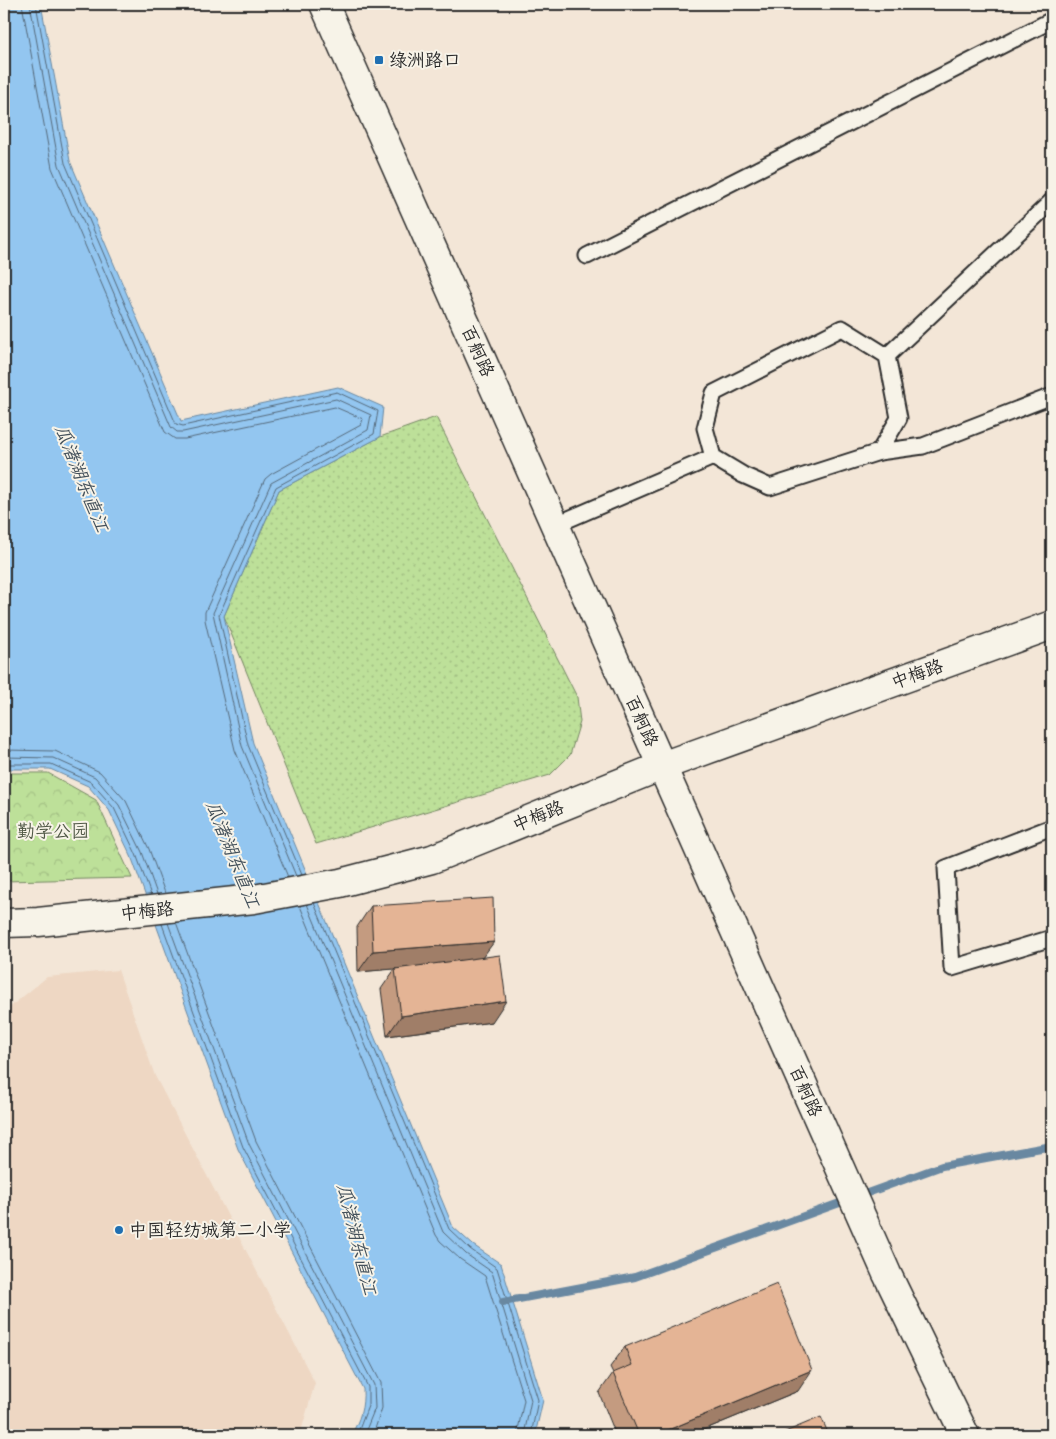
<svg xmlns="http://www.w3.org/2000/svg" width="1056" height="1439" viewBox="0 0 1056 1439" font-family="'Shantell Sans','LXGW WenKai TC',sans-serif">
  <defs>
    <pattern id="grass-dots" width="8" height="8" patternUnits="userSpaceOnUse" patternTransform="scale(1.25)"><rect width="8" height="8" fill="#bde099"/><path d="M2 2h.1M6 6h.1" fill="none" stroke="#a3c084" stroke-width="1.8" stroke-linecap="round"/></pattern>
    <pattern id="park-crowns" width="20" height="18" patternUnits="userSpaceOnUse" patternTransform="scale(1.25)"><rect width="20" height="18" fill="#bde099"/><path d="M2 6a3 3 0 1 1 6 0M12 15a3 3 0 1 1 6 0" fill="none" stroke="#a3c084"/></pattern>
  </defs>
  <rect width="100%" height="100%" fill="#f3e6d7"/>
  <filter id="ink" filterUnits="userSpaceOnUse"><feTurbulence type="fractalNoise" baseFrequency=".02" numOctaves="2"/><feDisplacementMap in="SourceGraphic" scale="10" xChannelSelector="R" yChannelSelector="G"/><feConvolveMatrix kernelMatrix="1 2 1 2 8 2 1 2 1" color-interpolation-filters="sRGB"/></filter>
  <g filter="url(#ink)">
    <polygon fill="#eed7c3" points="118,970 155,1076 315,1383 300,1435 4,1435 4,1012 47,977"/>
    <polygon fill="url(#grass-dots)" stroke="#748662" points="436,417 577,697 580,722 570,755 550,775 316,844 224,616 279,490 380,437"/>
    <polygon fill="url(#park-crowns)" stroke="#748662" points="4,773 48,773 96,800 132,878 4,881"/>
    <path fill="#93c6f0" stroke="#6988a1" d="M4,4H41L70,161L181,421L338,387L383,407L380,437L279,490L224,616L253,743L453,1227L473,1245L501,1264L543,1400L535,1435H351C360,1420 364,1407 363,1389L238,1149L131,856L109,810L88,786L50,769H4Z"/>
    <g fill="none" stroke-linecap="round" stroke-linejoin="round">
      <g stroke="#55697a" stroke-width="1">
        <polyline points="22,4 52,168 165,432 175,439 185,439 335,407 363,419 361,425 271,474 265,479 205,612 205,620 235,750 288,877"/>
        <polyline points="30,4 59,165 171,427 177,432 183,432 336,399 371,415 368,430 271,483 213,613 242,746 296,876"/>
        <polyline points="36,4 65,163 176,424 183,426 337,392 378,411 374,434 276,487 219,615 248,745 302,875"/>
        <polyline points="4,750 55,751 100,772 126,801 149,849 165,893"/>
        <polyline points="4,757 53,758 95,777 119,805 142,852 157,894"/>
        <polyline points="4,764 51,764 91,782 114,808 136,854 151,895"/>
        <polyline points="314,903 449,1229 470,1249 497,1268 538,1400 531,1435"/>
        <polyline points="307,904 443,1232 466,1254 492,1272 531,1400 524,1435"/>
        <polyline points="300,906 436,1235 440,1241 460,1259 485,1276 524,1400 517,1435"/>
        <polyline points="176,922 256,1141 381,1383 382,1408 373,1435"/>
        <polyline points="168,923 249,1144 374,1385 375,1408 364,1435"/>
        <polyline points="162,924 243,1147 368,1387 368,1406 357,1435"/>
      </g>
      <polyline stroke="#6988a1" stroke-width="8" points="503,1302 635,1277 942,1166 1052,1146"/>
      <defs>
        <g id="lane">
          <polyline points="587,256 1052,20"/>
          <polygon points="842,328 887,356 899,418 879,452 770,487 743,475 713,457 705,428 714,393"/>
          <polyline points="887,356 1052,201"/>
          <polyline points="879,452 923,446 1052,396"/>
          <polyline points="555,525 713,457"/>
          <polyline points="1052,827 946,868 952,968 1052,938"/>
        </g>
        <polyline id="street" points="4,923 38,922 254,899 340,883 432,859 662,766 1052,625"/>
        <polyline id="secondary" points="324,4 887,1274 965,1435"/>
      </defs>
      <use href="#lane" stroke="#2b2b2b" stroke-width="19"/>
      <use href="#street" stroke="#2b2b2b" stroke-width="31"/>
      <use href="#secondary" stroke="#2b2b2b" stroke-width="31"/>
      <use href="#lane" stroke="#f7f3e8" stroke-width="15"/>
      <use href="#street" stroke="#f7f3e8" stroke-width="28"/>
      <use href="#secondary" stroke="#f7f3e8" stroke-width="28"/>
    </g>
    <g fill="#c49b80" stroke="#2b2b2b">
      <polygon points="371,906 482,957 492,1022 387,1036 381,989 395,969 401,968 358,972 357,927"/>
      <polygon points="625,1347 798,1391 691,1435 616,1435 599,1393 613,1373 610,1367"/>
    </g>
    <g fill="#a07e68" stroke="#2b2b2b">
      <polygon points="494,942 479,962 358,972 373,951"/>
      <polygon points="506,1001 492,1022 387,1036 401,1016"/>
      <polygon points="812,1370 798,1391 691,1435 656,1435"/>
    </g>
    <g fill="#e4b495" stroke="#2b2b2b">
      <polygon points="493,898 494,942 373,951 371,906"/>
      <polygon points="500,955 506,1001 401,1016 395,969"/>
      <polygon points="777,1284 812,1370 656,1435 639,1435 613,1373 632,1365 625,1347"/>
      <polygon points="821,1417 829,1435 778,1435"/>
    </g>
  </g>
  <g fill="#1f6fb2" stroke="#f7f3e8" stroke-width="2">
    <rect x="374" y="55" width="10" height="10" rx="2.5"/>
    <circle cx="119" cy="1230" r="5"/>
  </g>
  <g text-anchor="middle" dominant-baseline="central" stroke-width="4" stroke-linejoin="round" paint-order="stroke">
    <g font-size="18" fill="#2b2b2b" stroke="#f7f3e8" text-anchor="start">
      <text x="389" y="60">绿洲路口</text>
      <text x="129" y="1230">中国轻纺城第二小学</text>
    </g>
    <g font-size="18" fill="#2b2b2b" stroke="#f7f3e8">
      <text transform="translate(478 351) rotate(66)">百舸路</text>
      <text transform="translate(917 674) rotate(-20)">中梅路</text>
      <text transform="translate(642 721) rotate(66)">百舸路</text>
      <text transform="translate(538 816) rotate(-22)">中梅路</text>
      <text transform="translate(147 911) rotate(-6)">中梅路</text>
      <text transform="translate(806 1091) rotate(66)">百舸路</text>
    </g>
    <g font-size="18" fill="#505846" stroke="#f7f3e8">
      <text x="53" y="831">勤学公园</text>
    </g>
    <g font-size="19" font-style="italic" fill="#45525c" stroke="#f7f3e8">
      <text transform="translate(82 478) rotate(68)">瓜渚湖东直江</text>
      <text transform="translate(233 854) rotate(68)">瓜渚湖东直江</text>
      <text transform="translate(357 1239) rotate(76)">瓜渚湖东直江</text>
    </g>
  </g>
  <rect width="1056" height="1439" fill="none" stroke="#f7f3e8" stroke-width="20"/>
  <rect x="10" y="10" width="1036" height="1419" fill="none" stroke="#2b2b2b" stroke-width="2" filter="url(#ink)"/>
</svg>
